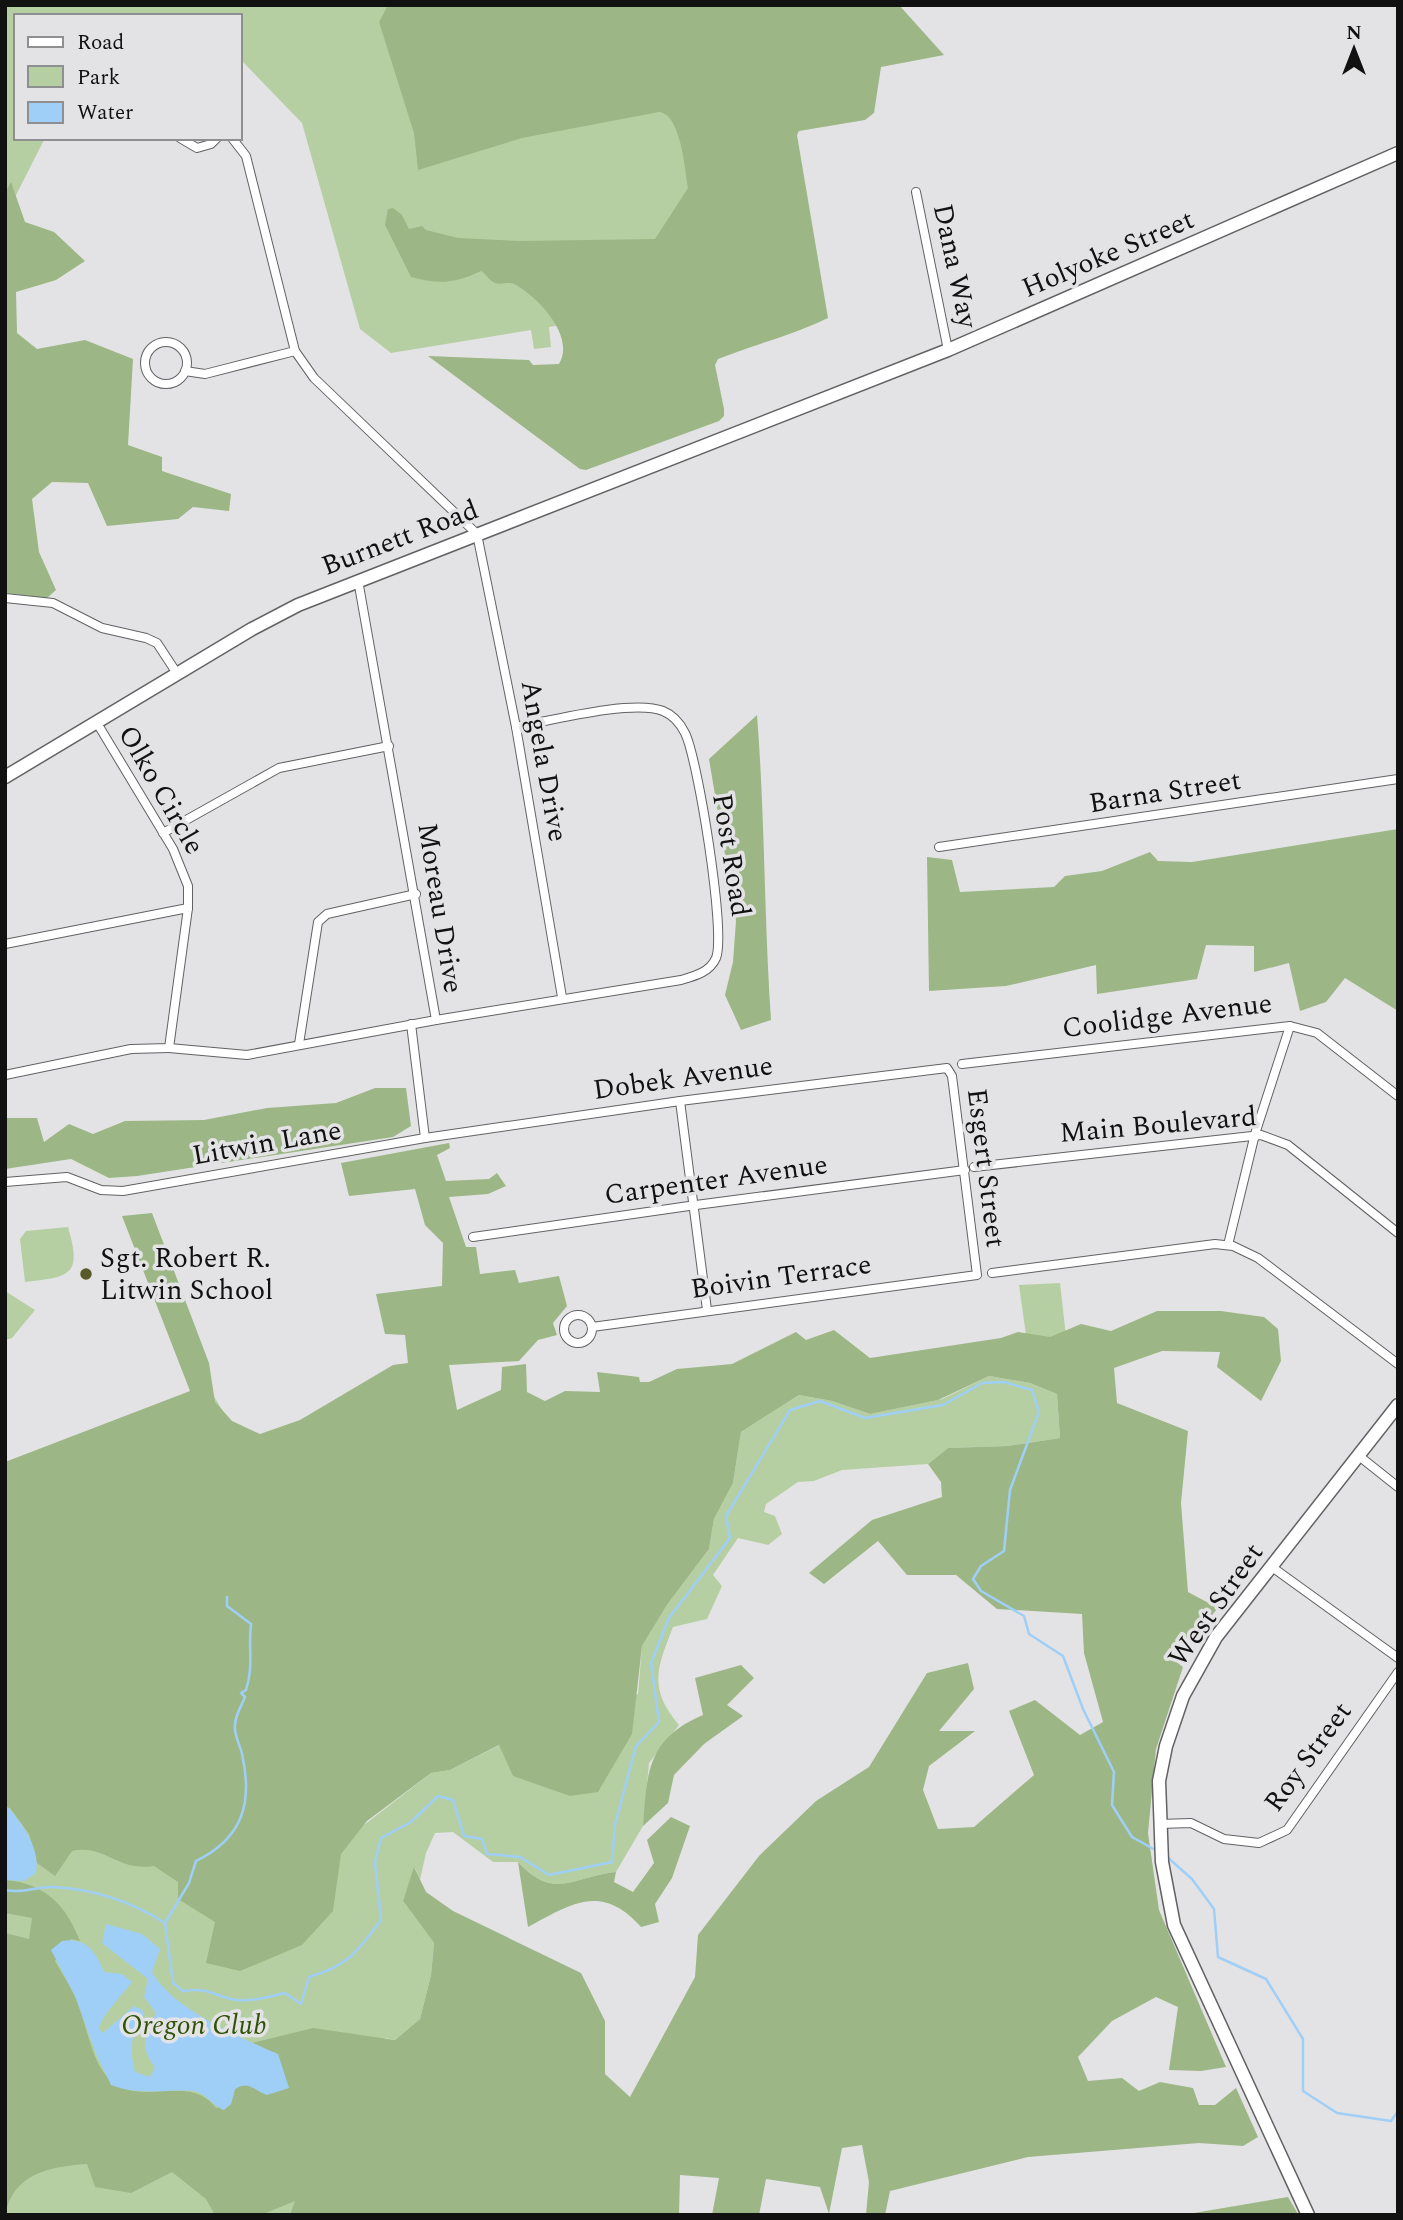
<svg xmlns="http://www.w3.org/2000/svg" width="1403" height="2220" viewBox="0 0 1403 2220" font-family="Spectral,serif">
  <rect width="100%" height="100%" fill="#e3e3e5"/>
  <g fill="#b6cfa2">
    <polygon points="5,5 781,5 793,112 586,321 549,327 551,347 534,349 531,330 391,353 360,329 302,123 240,59 240,16 16,16 16,138 45,138 9,209 5,254"/>
    <path d="M68,1227C82,1275 71,1277 25,1282L20,1239L26,1231Z"/>
    <polygon points="1060,1283 1067,1345 1026,1335 1019,1285"/>
    <polygon points="5,1291 35,1310 12,1338 5,1340"/>
    <path d="M989,1376L1030,1383L1057,1394L1060,1438L1007,1446L948,1448L928,1464L842,1470L814,1481L798,1482L766,1504L764,1512L775,1516L782,1534L768,1545L738,1538L713,1575L722,1586L707,1619L673,1627C657,1668 648,1688 679,1725L649,1763L643,1826L616,1872C570,1877 556,1901 518,1862H493L453,1832L435,1833L426,1853L420,1880L415,1868L403,1901L434,1943L431,1975L420,2019L395,2040L385,2038L401,2215H5V1471L212,1393L248,1453L364,1825L431,1773L450,1770L500,1745L638,1694L642,1646L667,1605L709,1549L714,1519L733,1483L741,1432L799,1395L832,1401L870,1414L942,1399Z"/>
  </g>
  <g fill="#9cb785">
    <path d="M388,5H899L944,55L881,67L874,113L865,120L799,131L797,135L828,318C793,335 756,344 718,359L715,365L724,409V416L719,421L586,470L580,469L428,356L529,360L533,365L559,364C576,336 537,296 514,284C508,281 499,286 493,282C489,280 485,273 481,271C456,283 439,285 411,277L385,225L388,209L393,208L402,215L409,229L422,226L426,230L458,238L520,241L655,239L688,188C685,170 681,114 659,112L522,138L418,170L414,133L379,22Z"/>
    <polygon points="11,182 25,222 54,232 85,261 56,280 16,292 17,333 37,349 85,340 133,359 128,445 162,457 162,471 231,494 229,511 193,507 178,519 107,526 88,483 52,482 32,499 39,552 56,590 47,598 5,593 5,193"/>
    <path d="M757,715C765,817 764,918 771,1020L741,1030L725,995L733,962L736,921L709,759Z"/>
    <polygon points="1398,829 1398,1011 1345,978 1326,1002 1300,1011 1289,963 1254,972 1254,946 1206,945 1197,979 1097,994 1096,965 1006,986 929,991 927,857 952,860 960,892 1054,887 1065,876 1102,871 1150,852 1158,861 1192,862"/>
    <polygon points="375,1088 406,1088 411,1126 393,1137 137,1176 109,1178 71,1159 5,1169 5,1118 37,1118 44,1142 69,1124 93,1134 125,1121 204,1120 267,1108 336,1103"/>
    <path d="M449,1143L450,1148L437,1155L446,1181L489,1179L497,1173L506,1186L488,1194L449,1197L466,1247H476L480,1274L515,1270L519,1283L559,1276L567,1306L553,1323L557,1335L538,1340L519,1361L449,1365L457,1410L501,1390L502,1367L526,1364L527,1392L545,1401L565,1391L600,1392L597,1372L639,1377L640,1382H649L677,1369L732,1364L796,1332L806,1340L834,1330L870,1358L1001,1338L1018,1332L1050,1337L1081,1324L1111,1331L1157,1311H1221L1264,1317L1278,1329L1281,1361L1261,1401L1217,1367L1220,1352L1162,1351L1114,1368L1117,1403L1188,1431L1181,1503L1188,1592L1218,1608L1191,1640L1170,1657L1183,1667L1156,1749L1148,1833L1159,1910L1226,2067L1201,2071L1169,2070L1178,2007L1156,1997L1112,2021L1078,2057L1088,2081L1122,2078L1139,2091L1160,2082L1193,2088L1199,2105H1215L1236,2088L1258,2137L1243,2146L1199,2143L1028,2157L890,2191L885,2215H866L869,2182L862,2145L842,2148L829,2214L820,2187L766,2179L759,2215H712L719,2178L680,2175L679,2215H290L295,2201L261,2215H215L206,2199L172,2172L131,2193L95,2187L87,2164C48,2167 14,2173 5,2215V1933L29,1939L32,1918L5,1913V1880C45,1883 66,1905 80,1941L71,1939L55,1961C62,1974 71,1986 76,1999C85,2019 91,2057 105,2074C136,2113 187,2070 216,2108L231,2104L235,2089C246,2082 252,2086 262,2093L284,2080C282,2056 273,2052 252,2043L313,2028L395,2040L420,2019L431,1975L434,1943L403,1901L414,1867L426,1892L453,1911L581,1973L605,2021V2074L630,2097L695,1977L698,1935L759,1856L816,1801L869,1767L927,1673L968,1663L974,1689L939,1731H975L929,1766L923,1790L938,1829L974,1827L1034,1775L1009,1711L1035,1700L1080,1735L1103,1722L1084,1653L1082,1614L997,1609L956,1575H907L878,1541L824,1584L809,1573L872,1520L942,1497L941,1482L928,1464L948,1448L1007,1446L1060,1438L1057,1394L1030,1383L989,1376L938,1400L870,1414L832,1401L799,1395L741,1432L733,1483L714,1519L709,1549L667,1605L642,1646L632,1734L598,1792L570,1796L513,1776L499,1745L450,1770L431,1773L367,1821L341,1854L333,1911L302,1945L240,1971L206,1963L215,1922L178,1899V1882L154,1866C116,1872 106,1844 72,1851L55,1876L37,1863L29,1834L10,1808L5,1807V1462L190,1391L122,1216L152,1213L209,1363L215,1402L232,1421L260,1434L300,1420L393,1365L408,1363L405,1335L385,1334L376,1294L442,1286L443,1243L425,1225L415,1189L349,1196L341,1163Z"/>
    <path d="M741,1665L754,1678L727,1705L743,1716L704,1744L674,1775L668,1803L643,1826C647,1772 647,1739 703,1715L695,1678Z"/>
    <path d="M671,1817L690,1826L672,1878L655,1904L659,1922L641,1927C602,1883 572,1903 528,1927L518,1862C555,1901 571,1877 616,1872L614,1882L633,1892L654,1863L647,1840Z"/>
    <polygon points="1288,2197 1298,2214 1182,2215 1188,2214"/>
  </g>
  <g fill="#9fcff7">
    <path d="M5,1807L9,1808C24,1827 40,1848 36,1873L24,1881L5,1880Z"/>
    <path d="M106,1924L142,1934L160,1949L152,1972C171,2008 241,2038 278,2054L289,2088L267,2095C254,2090 248,2080 235,2089L231,2104L224,2110C212,2106 207,2093 193,2091C164,2089 139,2096 111,2085L96,2054L75,1996L51,1950L62,1941C86,1937 96,1952 104,1972L122,1974L132,1982C123,1994 101,2016 99,2029L103,2033L134,2006L142,2010L144,2015C130,2037 129,2047 135,2072L150,2077L155,2067C138,2045 146,2037 156,2013L144,1997L148,1979L102,1943Z"/>
  </g>
  <g fill="none" stroke-linecap="round" stroke-linejoin="round">
    <g stroke="#9fcff7" stroke-width="2.5">
      <polyline points="1166,1856 1192,1879 1214,1909 1218,1957 1266,1979 1303,2039 1303,2091 1337,2113 1391,2121 1398,2111"/>
      <path d="M5,1890C25,1894 36,1886 53,1887C93,1889 132,1902 165,1923L173,1983L183,1991C210,1988 207,1993 231,1999C248,2003 268,1997 285,1993L301,2004L309,1977C348,1966 357,1952 381,1920L375,1862L381,1838L411,1822L438,1796L453,1800L464,1836L482,1839L487,1854L520,1857L549,1875L612,1862L615,1825L636,1746L659,1722L651,1663L669,1618L730,1538L726,1516L790,1410L820,1401L865,1418L943,1405L982,1383L1004,1382L1032,1390L1039,1412L1010,1490L1004,1551L981,1566L973,1579L981,1591L1024,1616L1029,1634L1063,1656L1083,1709L1114,1772L1112,1805L1132,1837L1157,1851"/>
      <path d="M165,1923L189,1883L196,1861C243,1838 253,1803 242,1754C240,1745 235,1737 235,1728C234,1717 241,1707 245,1697L241,1693L246,1690C254,1666 248,1648 251,1624L227,1606V1597"/>
    </g>
    <defs>
      <g id="street">
        <polyline points="180,138 197,148 211,144 217,138"/>
        <polyline points="232,138 246,156 295,351 314,378 477,534 516,727 562,997"/>
        <polyline points="916,192 948,350"/>
        <circle cx="166" cy="363" r="21"/>
        <polyline points="185,371 205,374 295,351"/>
        <polyline points="5,598 53,603 102,628 146,638 157,643 178,675"/>
        <polyline points="163,833 279,768 389,746"/>
        <polyline points="939,847 1398,779"/>
        <polyline points="5,944 188,908"/>
        <path d="M436,1020L681,980C695,976 710,972 716,958C726,933 698,759 685,733C680,723 673,715 663,711C633,699 549,721 516,727"/>
        <polyline points="299,1044 318,922 327,914 416,894"/>
        <polyline points="169,1048 247,1055 436,1020 358,580"/>
        <polyline points="962,1064 1290,1026 1317,1033 1398,1096"/>
        <polyline points="5,1075 131,1049 169,1048 188,908 188,886 173,849 97,723"/>
        <polyline points="680,1101 707,1310"/>
        <polyline points="425,1138 680,1101 947,1068 952,1076 977,1275 592,1327"/>
        <polyline points="974,1167 1261,1135 1288,1145 1398,1233"/>
        <polyline points="5,1182 67,1177 101,1190 123,1191 425,1138 411,1024"/>
        <polyline points="473,1237 696,1205 965,1170"/>
        <polyline points="1228,1245 1255,1134 1290,1026"/>
        <polyline points="992,1273 1215,1244 1233,1246 1258,1258 1398,1364"/>
        <circle cx="578" cy="1329" r="14"/>
        <polyline points="1359,1456 1398,1487"/>
        <polyline points="1272,1567 1398,1658"/>
        <polyline points="1159,1824 1191,1823 1224,1839 1259,1843 1287,1830 1398,1672"/>
      </g>
      <g id="secondary">
        <polyline points="5,777 252,629 298,605 948,350 1398,153"/>
        <polyline points="1308,2215 1174,1925 1162,1862 1159,1781 1166,1746 1183,1696 1216,1637 1398,1405"/>
      </g>
    </defs>
    <use href="#street" stroke="#626264" stroke-width="10"/>
    <use href="#secondary" stroke="#626264" stroke-width="15"/>
    <use href="#street" stroke="#fff" stroke-width="8"/>
    <use href="#secondary" stroke="#fff" stroke-width="12"/>
  </g>
  <circle fill="#575b29" stroke="#e3e3e5" stroke-width="2.5" cx="86" cy="1274" r="7"/>
  <g text-anchor="middle" dominant-baseline="central" stroke-width="7" stroke-linejoin="round" paint-order="stroke">
    <g font-size="28" fill="#111112" stroke="#e3e3e5">
      <text transform="translate(1108 254) rotate(-23)">Holyoke Street</text>
      <text transform="translate(955 266) rotate(78)">Dana Way</text>
      <text transform="translate(400 538) rotate(-21)">Burnett Road</text>
      <text transform="translate(544 761) rotate(80)">Angela Drive</text>
      <text transform="translate(161 790) rotate(60)">Olko Circle</text>
      <text transform="translate(1165 792) rotate(-9)">Barna Street</text>
      <text transform="translate(731 855) rotate(81)">Post Road</text>
      <text transform="translate(440 908) rotate(81)">Moreau Drive</text>
      <text transform="translate(1167 1016) rotate(-7)">Coolidge Avenue</text>
      <text transform="translate(683 1078) rotate(-8)">Dobek Avenue</text>
      <text transform="translate(1158 1125) rotate(-5)">Main Boulevard</text>
      <text transform="translate(267 1143) rotate(-10)">Litwin Lane</text>
      <text transform="translate(986 1168) rotate(83)">Esgert Street</text>
      <text transform="translate(716 1180) rotate(-8)">Carpenter Avenue</text>
      <text transform="translate(781 1277) rotate(-8)">Boivin Terrace</text>
      <text transform="translate(1216 1605) rotate(-55)">West Street</text>
      <text transform="translate(1308 1757) rotate(-54)">Roy Street</text>
    </g>
    <g font-size="28" fill="#111112" stroke="#e3e3e5" text-anchor="start">
      <text x="100" y="1258">Sgt. Robert R.<tspan x="100" dy="32">Litwin School</tspan></text>
    </g>
    <g font-size="28" font-style="italic" fill="#325206" stroke="#e3e3e5">
      <text x="194" y="2025">Oregon Club</text>
    </g>
  </g>
  <rect width="1403" height="2220" fill="none" stroke="#111112" stroke-width="14"/>
  <rect x="14" y="14" width="228" height="126" fill="#e3e3e5" stroke="#8f8f91" stroke-width="2"/>
  <rect x="28" y="37" width="35" height="10" fill="#ffffff" stroke="#8f8f91" stroke-width="2"/>
  <text x="77" y="49" font-size="21" fill="#111112">Road</text>
  <rect x="28" y="66" width="35" height="21" fill="#b6cfa2" stroke="#8f8f91" stroke-width="2"/>
  <text x="77" y="84" font-size="21" fill="#111112">Park</text>
  <rect x="28" y="102" width="35" height="21" fill="#9fcff7" stroke="#8f8f91" stroke-width="2"/>
  <text x="77" y="119" font-size="21" fill="#111112">Water</text>
  <g transform="translate(1354 49)" stroke="#e3e3e5" stroke-width="5" paint-order="stroke">
  <path d="M0-5L12 26L0 18L-12 26Z" fill="#111112"/>
  <text y="-10" font-size="19" font-weight="bold" text-anchor="middle" fill="#111112">N</text>
  </g>
</svg>
